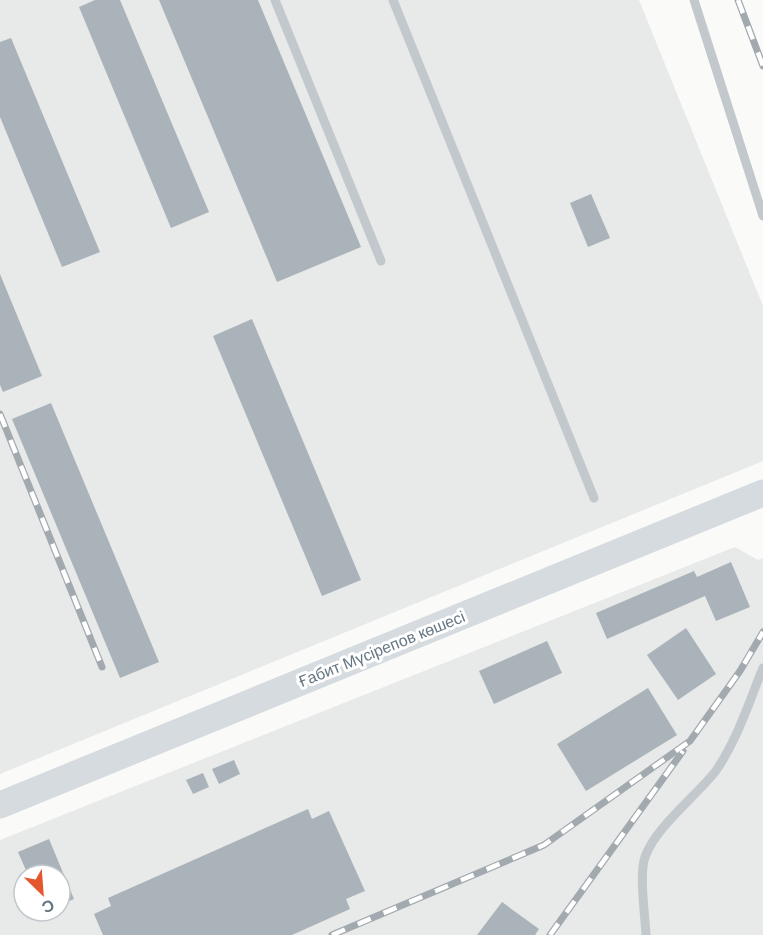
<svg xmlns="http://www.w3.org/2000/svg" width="763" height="935" viewBox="0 0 763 935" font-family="'DM Sans',sans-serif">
  <rect width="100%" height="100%" fill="#fafaf8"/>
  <g fill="#e8e9e9" fill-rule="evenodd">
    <polygon points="0,0 639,0 763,306 763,461 0,774"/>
    <path d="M735,547L758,560L763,558V935H0V840ZM24,875H60V911H24Z"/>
  </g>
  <g fill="#aab3b9">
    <polygon points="95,0 120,0 209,212 171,228 79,7"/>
    <polygon points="159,0 258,0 361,247 277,282"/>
    <polygon points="11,38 100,252 62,267 0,117 0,42"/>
    <polygon points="591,194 610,238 588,247 570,203"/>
    <polygon points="0,274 42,376 3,392 0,385"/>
    <polygon points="252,319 361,580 322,596 213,336"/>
    <polygon points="51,403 159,662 120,678 12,419"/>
    <polygon points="731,562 750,607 716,621 705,596 607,639 596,613 694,571 697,577"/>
    <polygon points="686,628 716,674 678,700 647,655"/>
    <polygon points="547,641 562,673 494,704 479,671"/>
    <polygon points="648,688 677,735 586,791 557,744"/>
    <polygon points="234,760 240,774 219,784 212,769"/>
    <polygon points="203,773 209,787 193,794 186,780"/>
    <polygon points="308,809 312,819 329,811 365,891 346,899 350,909 292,935 103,935 94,914 111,906 108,898"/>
    <polygon points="49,839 74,899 60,905 60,875 28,875 18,852"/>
    <polygon points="502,902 539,929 535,935 477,935"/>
  </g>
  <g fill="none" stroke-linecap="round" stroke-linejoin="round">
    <g stroke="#c3c8cc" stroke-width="9">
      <polyline points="275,0 381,261"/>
      <polyline points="393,0 594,498"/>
      <polyline points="694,0 763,216"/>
      <path d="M646,935C645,915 639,874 645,857C655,828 695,797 715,772C737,741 749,702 763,668"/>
    </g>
    <polyline stroke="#d6dbdf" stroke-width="27" points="0,805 763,493"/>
    <defs>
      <g id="rail">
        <polyline points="738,0 763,66"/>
        <polyline points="0,414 102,667"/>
        <polyline points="332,935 544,845 690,741 740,671 763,632"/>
        <polyline points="550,935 683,751"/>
      </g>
    </defs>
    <use href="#rail" stroke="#a2aab0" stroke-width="7"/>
    <use href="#rail" stroke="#fff" stroke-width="4.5" stroke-dasharray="14" stroke-linecap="butt"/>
  </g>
  <g text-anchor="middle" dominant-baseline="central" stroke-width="6" stroke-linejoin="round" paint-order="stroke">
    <g font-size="16" fill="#657683" stroke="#fff">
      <text transform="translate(382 649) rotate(-22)">Ғабит Мүсірепов көшесі</text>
    </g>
  </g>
  <g transform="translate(42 893) rotate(155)"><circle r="28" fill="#ffffff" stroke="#c1c8cd" stroke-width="1.5"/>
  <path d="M0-4.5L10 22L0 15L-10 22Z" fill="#e4572e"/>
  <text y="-9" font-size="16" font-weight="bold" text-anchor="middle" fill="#657683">С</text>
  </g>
</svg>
